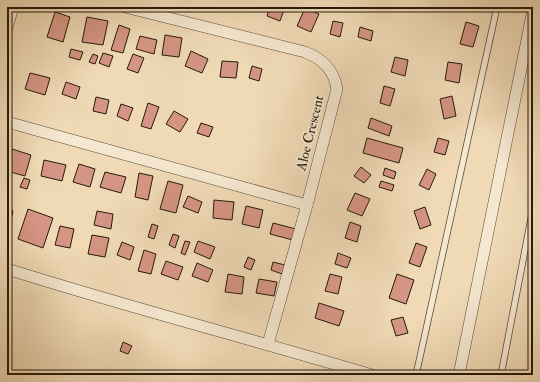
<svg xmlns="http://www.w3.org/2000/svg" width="540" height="382" viewBox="0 0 540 382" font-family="'IM FELL Double Pica',serif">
  <rect width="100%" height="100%" fill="#f0dab6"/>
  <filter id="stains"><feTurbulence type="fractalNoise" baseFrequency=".005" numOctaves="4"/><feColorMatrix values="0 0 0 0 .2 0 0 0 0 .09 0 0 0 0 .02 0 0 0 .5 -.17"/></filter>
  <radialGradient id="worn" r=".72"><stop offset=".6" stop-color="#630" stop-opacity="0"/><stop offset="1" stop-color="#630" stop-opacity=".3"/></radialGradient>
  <g fill="#d59584" stroke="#261a0c">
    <polygon points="270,7 285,7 280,21 267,16"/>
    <polygon points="305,8 319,14 311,32 297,26"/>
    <polygon points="55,12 70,17 63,42 47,37"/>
    <polygon points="87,17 108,21 103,45 82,42"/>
    <polygon points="333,21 343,23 340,37 330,34"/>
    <polygon points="466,22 479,26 473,47 460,44"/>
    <polygon points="119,25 130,29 123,53 111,50"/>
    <polygon points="360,27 373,31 371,41 358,37"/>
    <polygon points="165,35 182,38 179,57 162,55"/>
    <polygon points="140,36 157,40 154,54 136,49"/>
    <polygon points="71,49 83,52 80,60 69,57"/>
    <polygon points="191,51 208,59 202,73 185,66"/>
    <polygon points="103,53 113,56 109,67 99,63"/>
    <polygon points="93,54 98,56 95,64 89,62"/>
    <polygon points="133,54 144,58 138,73 127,69"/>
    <polygon points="395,57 408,60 405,76 391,72"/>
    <polygon points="222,61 238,62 236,78 220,77"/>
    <polygon points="448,62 462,64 459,83 445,80"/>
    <polygon points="252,66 262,69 259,81 249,78"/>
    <polygon points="30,73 50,78 45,95 25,89"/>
    <polygon points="66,82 80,87 76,99 62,94"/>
    <polygon points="384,86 395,89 390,106 380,103"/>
    <polygon points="452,96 456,116 444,119 440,99"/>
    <polygon points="96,97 109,100 106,114 93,111"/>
    <polygon points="148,103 159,107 151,129 141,126"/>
    <polygon points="121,104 133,108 128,121 117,116"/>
    <polygon points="174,111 188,119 180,132 166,124"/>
    <polygon points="371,118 392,126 389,136 368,128"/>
    <polygon points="201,123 213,127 209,137 197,133"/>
    <polygon points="367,138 403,148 399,163 363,153"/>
    <polygon points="438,138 449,141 445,155 434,152"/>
    <polygon points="12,149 31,155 25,176 7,171"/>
    <polygon points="44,160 66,165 62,181 41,176"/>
    <polygon points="79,164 95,169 90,187 73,182"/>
    <polygon points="361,167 371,175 364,183 354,176"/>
    <polygon points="385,168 396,172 394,179 383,175"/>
    <polygon points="427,169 436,174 429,190 419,185"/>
    <polygon points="105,172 126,177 121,193 100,187"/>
    <polygon points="139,173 153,176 148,200 135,197"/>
    <polygon points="24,178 30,180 27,189 20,187"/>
    <polygon points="168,181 183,185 176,213 160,209"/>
    <polygon points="381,181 394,185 392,191 379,187"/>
    <polygon points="355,193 370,199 362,216 347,210"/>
    <polygon points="188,196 202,202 198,213 183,207"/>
    <polygon points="214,200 234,202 232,220 213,218"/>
    <polygon points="246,206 263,210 259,228 242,224"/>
    <polygon points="425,207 431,225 420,229 414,211"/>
    <polygon points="28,209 53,218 43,248 18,239"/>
    <polygon points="7,210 13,211 10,225 7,224"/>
    <polygon points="97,211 113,214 111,229 94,225"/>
    <polygon points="350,222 361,226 357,242 345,238"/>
    <polygon points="273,223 296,229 293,240 270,234"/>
    <polygon points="152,224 158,226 154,239 148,237"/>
    <polygon points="60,226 74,229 70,248 55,245"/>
    <polygon points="173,234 179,236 175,248 169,245"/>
    <polygon points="92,235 109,238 105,257 88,254"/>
    <polygon points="185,241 190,242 185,255 181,253"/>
    <polygon points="198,241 215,247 210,259 194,252"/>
    <polygon points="122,242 134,247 130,260 117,255"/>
    <polygon points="416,243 427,247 420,267 409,263"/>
    <polygon points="144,250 156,254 151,274 138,271"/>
    <polygon points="338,253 351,258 347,268 335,264"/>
    <polygon points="248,257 255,260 251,270 244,267"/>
    <polygon points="166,261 183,267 178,280 161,274"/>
    <polygon points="273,262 285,265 282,274 271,270"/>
    <polygon points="197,263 213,270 208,282 192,276"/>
    <polygon points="228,274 244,277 242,294 225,292"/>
    <polygon points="330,274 342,277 338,294 325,291"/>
    <polygon points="397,274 414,280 406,304 389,298"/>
    <polygon points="259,279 277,282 274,296 256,293"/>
    <polygon points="319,303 344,311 339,326 315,318"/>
    <polygon points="403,317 408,333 396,336 391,320"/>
    <polygon points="123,342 132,346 128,354 120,351"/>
  </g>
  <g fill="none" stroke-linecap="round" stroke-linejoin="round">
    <defs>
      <g id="lane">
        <polyline points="416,375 497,7"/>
        <polyline points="501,375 533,208"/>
      </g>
      <g id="street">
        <path d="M125,7L305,52C323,59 334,70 337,89L307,205L268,344"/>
        <polyline points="7,28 13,7"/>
        <polyline points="7,122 307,205"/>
        <path d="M7,269C128,307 251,339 372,375"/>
        <polyline points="459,375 533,10"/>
      </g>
    </defs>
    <use href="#lane" stroke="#584a36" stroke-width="7"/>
    <use href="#street" stroke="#584a36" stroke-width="12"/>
    <use href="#lane" stroke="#f5e7d0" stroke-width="5.5"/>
    <use href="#street" stroke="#f5e7d0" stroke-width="11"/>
  </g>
  <g text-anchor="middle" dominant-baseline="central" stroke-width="3.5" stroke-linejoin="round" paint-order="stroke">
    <g font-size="14" fill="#261a0c" stroke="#f5e7d0">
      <text transform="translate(310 133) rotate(-76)">Aloe Crescent</text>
    </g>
  </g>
  <rect width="540" height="382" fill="none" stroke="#f0dab6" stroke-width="24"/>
  <rect x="8" y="8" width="524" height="366" fill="none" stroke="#261a0c" stroke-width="2"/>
  <rect x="12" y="12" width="516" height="358" fill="none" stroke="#261a0c"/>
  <rect width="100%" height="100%" filter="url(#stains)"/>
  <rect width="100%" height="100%" fill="url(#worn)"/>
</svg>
